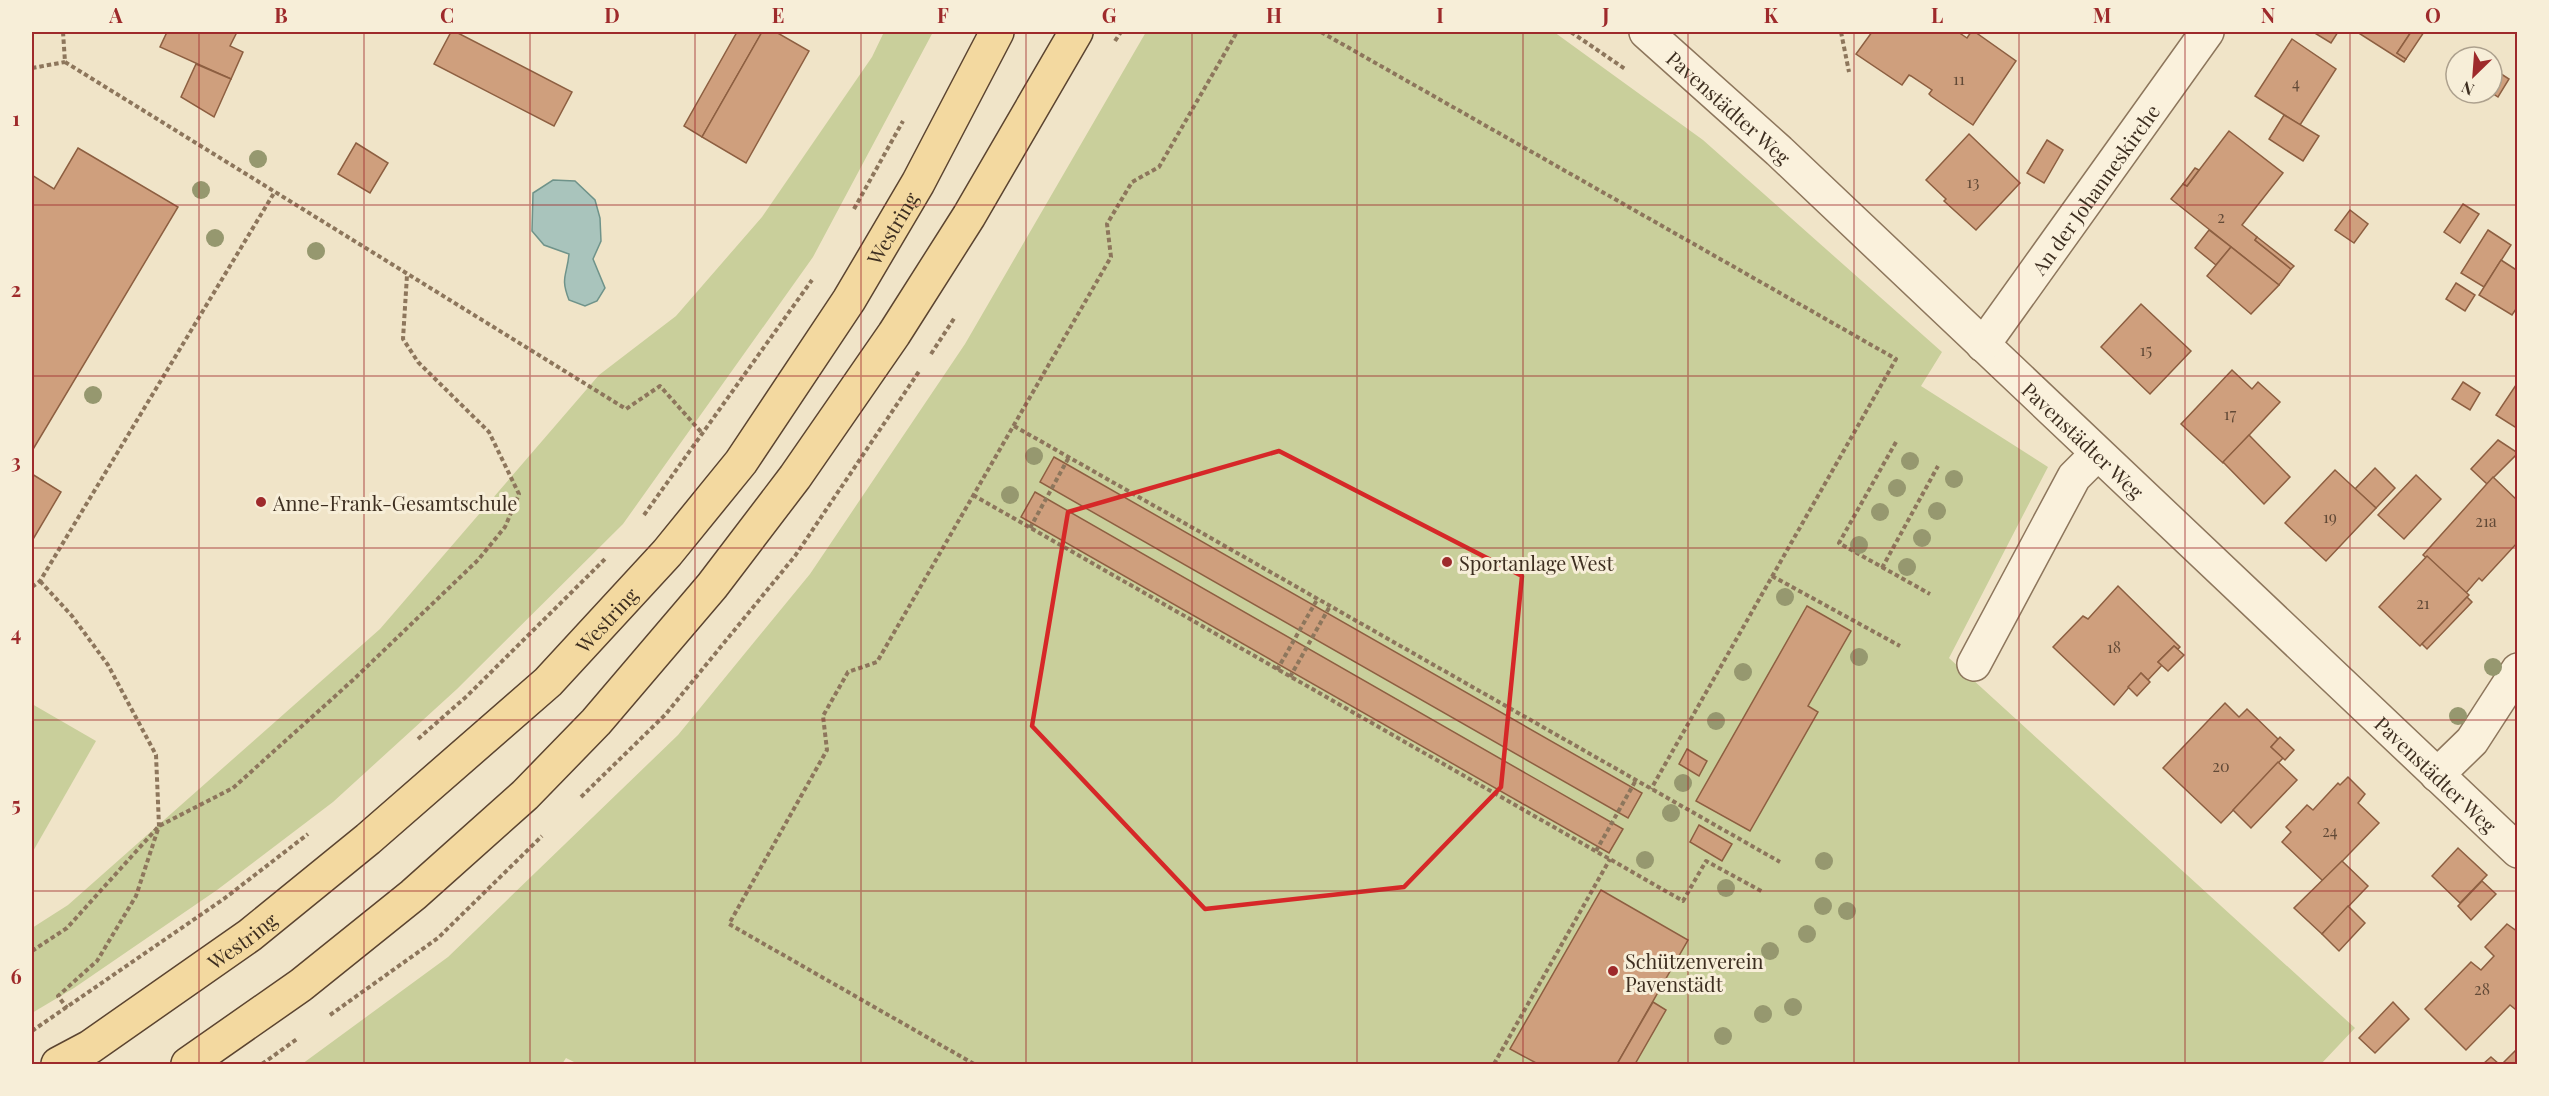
<svg xmlns="http://www.w3.org/2000/svg" width="2549" height="1096" viewBox="0 0 2549 1096" font-family="'Playfair Display',serif">
  <rect width="100%" height="100%" fill="#f0e4c8"/>
  <g fill="#c9cf9b">
    <polygon points="884,32 933,32 813,257 623,524 457,689 333,802 217,890 74,988 32,1013 32,928 68,905 380,629 599,375 676,316 762,217 872,57"/>
    <polygon points="1146,32 1554,32 1703,140 1942,352 1921,386 2048,467 1949,658 2355,1028 2321,1064 578,1064 566,1058 562,1064 302,1064 448,957 678,735 810,574 965,344"/>
    <polygon points="32,704 96,741 32,853"/>
  </g>
  <path fill="#a9c4bc" stroke="#6f938a" stroke-width="1.5" d="M553,180L575,181L595,200L600,218L601,241L593,259L605,288L597,301L585,306L569,300C560,277 567,276 569,254L544,245L532,231L533,193Z"/>
  <g fill="#cf9f7d" stroke="#8d5f41" stroke-width="1.5">
    <polygon points="167,32 237,32 230,46 243,52 231,79 160,47"/>
    <polygon points="451,32 456,32 572,92 554,126 434,64"/>
    <polygon points="737,32 762,32 702,137 684,126"/>
    <polygon points="762,32 776,32 809,51 746,163 702,137"/>
    <polygon points="1872,32 1958,32 1967,38 1971,32 1975,32 2016,61 1973,125 1931,96 1929,94 1932,90 1911,76 1909,75 1902,85 1856,54"/>
    <polygon points="2313,32 2338,32 2331,43"/>
    <polygon points="2357,32 2411,32 2397,53 2406,59 2404,62"/>
    <polygon points="2411,32 2424,32 2406,59 2397,53"/>
    <polygon points="2292,39 2336,69 2300,125 2255,96"/>
    <polygon points="196,64 231,79 214,117 181,97"/>
    <polygon points="2492,68 2509,79 2498,97 2492,93"/>
    <polygon points="2284,115 2319,136 2303,161 2269,139"/>
    <polygon points="2229,131 2283,173 2242,225 2257,237 2255,240 2291,269 2279,285 2171,199 2183,184 2187,186"/>
    <polygon points="1969,134 2020,183 1976,230 1944,201 1946,199 1926,180"/>
    <polygon points="2047,140 2063,150 2044,183 2027,173"/>
    <polygon points="356,143 388,163 370,193 338,174"/>
    <polygon points="78,148 178,207 32,451 32,175 54,189"/>
    <polygon points="2195,168 2199,170 2187,186 2183,184"/>
    <polygon points="2463,204 2479,214 2460,243 2444,232"/>
    <polygon points="2350,210 2368,224 2354,243 2335,230"/>
    <polygon points="2209,230 2231,247 2216,265 2195,248"/>
    <polygon points="2488,230 2511,245 2484,287 2461,273"/>
    <polygon points="2257,237 2294,266 2291,269 2255,240"/>
    <polygon points="2231,247 2279,285 2251,314 2207,276"/>
    <polygon points="2501,260 2518,271 2518,306 2512,315 2479,295"/>
    <polygon points="2456,283 2475,295 2465,311 2446,299"/>
    <polygon points="2141,304 2191,351 2150,394 2101,347"/>
    <polygon points="2232,370 2252,389 2258,382 2280,402 2223,463 2181,424"/>
    <polygon points="2463,382 2480,393 2470,410 2452,399"/>
    <polygon points="2518,382 2518,429 2496,415"/>
    <polygon points="2249,435 2290,477 2264,504 2223,462"/>
    <polygon points="2498,440 2518,453 2487,484 2471,469"/>
    <polygon points="1054,457 1642,793 1628,818 1040,482"/>
    <polygon points="2375,468 2395,488 2376,508 2355,489"/>
    <polygon points="2335,470 2376,508 2326,561 2285,523"/>
    <polygon points="32,474 61,492 32,541"/>
    <polygon points="2416,475 2441,499 2404,539 2378,515"/>
    <polygon points="2493,477 2518,501 2518,542 2482,581 2479,578 2466,593 2423,555"/>
    <polygon points="1035,492 1623,829 1609,853 1021,517"/>
    <polygon points="2427,556 2469,595 2420,646 2379,607"/>
    <polygon points="2118,586 2180,647 2178,649 2174,646 2158,662 2162,665 2148,680 2141,673 2114,705 2053,647 2083,616 2088,619"/>
    <polygon points="2467,597 2472,602 2427,649 2422,644"/>
    <polygon points="1807,606 1851,631 1808,706 1818,712 1750,831 1696,801"/>
    <polygon points="2174,646 2184,655 2168,671 2158,662"/>
    <polygon points="2141,673 2150,682 2137,696 2128,687"/>
    <polygon points="2225,703 2239,717 2247,709 2278,739 2271,747 2283,758 2221,823 2163,768"/>
    <polygon points="2280,737 2294,750 2285,760 2271,747"/>
    <polygon points="1687,749 1707,761 1699,776 1679,764"/>
    <polygon points="2278,762 2297,780 2251,828 2233,810"/>
    <polygon points="2348,777 2365,794 2358,803 2379,823 2323,881 2282,842 2291,832 2286,827 2307,805 2313,810 2338,783 2340,785"/>
    <polygon points="1699,825 1732,844 1722,861 1690,842"/>
    <polygon points="2458,848 2487,875 2460,903 2432,876"/>
    <polygon points="2342,861 2368,886 2322,934 2294,908"/>
    <polygon points="2482,881 2496,894 2471,920 2458,906"/>
    <polygon points="1601,890 1688,940 1617,1064 1538,1064 1510,1049"/>
    <polygon points="2348,906 2365,923 2339,951 2322,934"/>
    <polygon points="2507,924 2518,932 2518,1006 2515,1009 2510,1005 2466,1050 2425,1009 2471,962 2481,970 2494,956 2485,947"/>
    <polygon points="1653,1002 1666,1010 1635,1064 1617,1064"/>
    <polygon points="2393,1002 2409,1019 2375,1053 2359,1038"/>
    <polygon points="2518,1048 2518,1064 2502,1064"/>
    <polygon points="2491,1057 2499,1064 2483,1064"/>
  </g>
  <g fill="none" stroke-linecap="round" stroke-linejoin="round">
    <defs>
      <g id="minor">
        <path id="s1" d="M1646,32L1779,151L2518,851"/>
        <path id="s2" d="M1983,345L2207,32"/>
        <polyline points="1974,664 2074,477 2097,454"/>
        <polyline points="2437,775 2472,741 2518,670"/>
      </g>
      <g id="major">
        <path id="s3" d="M58,1064L90,1047L250,935L368,839L548,682L667,553L741,462L849,300L918,183L997,32"/>
        <polyline points="188,1064 301,985 413,895 525,795 596,722 712,586 795,477 894,334 969,216 1076,32"/>
      </g>
    </defs>
    <use href="#minor" stroke="#8d765c" stroke-width="36"/>
    <use href="#major" stroke="#5b4430" stroke-width="36"/>
    <g stroke="#8d765c" stroke-width="4" stroke-dasharray="4.5 3" stroke-linecap="butt">
      <polyline points="63,32 65,62 626,409 660,386 702,433"/>
      <polyline points="1321,32 1896,359 1651,789"/>
      <polyline points="1571,32 1625,69"/>
      <polyline points="1841,32 1849,72"/>
      <polyline points="1115,41 1121,32"/>
      <polyline points="32,68 65,62"/>
      <polyline points="854,209 903,121"/>
      <polyline points="931,354 955,317"/>
      <polyline points="1014,426 1780,862"/>
      <polyline points="1896,442 1839,543 1930,594"/>
      <polyline points="973,495 1683,901 1706,861 1763,892"/>
      <polyline points="644,515 812,280"/>
      <polyline points="1030,528 1069,457"/>
      <polyline points="1882,568 1938,466"/>
      <polyline points="1772,576 1900,646"/>
      <polyline points="40,581 72,616 108,665 156,755 159,826 136,896 97,961 58,996 67,1008"/>
      <polyline points="32,587 40,581 274,193"/>
      <polyline points="1277,670 1318,598"/>
      <polyline points="1290,677 1330,606"/>
      <polyline points="418,739 467,696 605,559"/>
      <polyline points="581,797 665,715 795,556 920,370"/>
      <polyline points="1596,851 1636,780"/>
      <polyline points="32,951 67,928 159,826 233,788 353,680 478,560 505,527 519,494 489,432 418,362 403,339 407,275"/>
      <polyline points="330,1015 438,938 542,836"/>
      <polyline points="32,1031 225,898 308,834"/>
      <polyline points="262,1064 297,1039"/>
      <polyline points="974,1064 729,924 827,750 823,716 848,672 877,662 1111,257 1107,224 1132,182 1159,167 1237,32"/>
      <polyline points="1494,1064 1610,859"/>
    </g>
    <use href="#minor" stroke="#faf1dc" stroke-width="33"/>
    <use href="#major" stroke="#f3d9a0" stroke-width="33"/>
  </g>
  <g fill="#96986f">
    <circle cx="258" cy="159" r="9"/>
    <circle cx="201" cy="190" r="9"/>
    <circle cx="215" cy="238" r="9"/>
    <circle cx="316" cy="251" r="9"/>
    <circle cx="93" cy="395" r="9"/>
    <circle cx="1034" cy="456" r="9"/>
    <circle cx="1910" cy="461" r="9"/>
    <circle cx="1954" cy="479" r="9"/>
    <circle cx="1897" cy="488" r="9"/>
    <circle cx="1010" cy="495" r="9"/>
    <circle cx="1937" cy="511" r="9"/>
    <circle cx="1880" cy="512" r="9"/>
    <circle cx="1922" cy="538" r="9"/>
    <circle cx="1859" cy="545" r="9"/>
    <circle cx="1907" cy="567" r="9"/>
    <circle cx="1785" cy="597" r="9"/>
    <circle cx="1859" cy="657" r="9"/>
    <circle cx="2493" cy="667" r="9"/>
    <circle cx="1743" cy="672" r="9"/>
    <circle cx="2458" cy="716" r="9"/>
    <circle cx="1716" cy="721" r="9"/>
    <circle cx="1683" cy="783" r="9"/>
    <circle cx="1671" cy="813" r="9"/>
    <circle cx="1645" cy="860" r="9"/>
    <circle cx="1824" cy="861" r="9"/>
    <circle cx="1726" cy="888" r="9"/>
    <circle cx="1823" cy="906" r="9"/>
    <circle cx="1847" cy="911" r="9"/>
    <circle cx="1807" cy="934" r="9"/>
    <circle cx="1770" cy="951" r="9"/>
    <circle cx="1793" cy="1007" r="9"/>
    <circle cx="1763" cy="1014" r="9"/>
    <circle cx="1723" cy="1036" r="9"/>
  </g>
  <path fill="none" stroke="#d62828" stroke-width="4.5" stroke-linejoin="round" d="M1279,451L1522,576L1501,787L1404,887L1205,909L1032,726L1068,512Z"/>
  <path fill="none" stroke="#9e2a2b" stroke-width="1.5" stroke-opacity="0.55" d="M199,32V1064M364,32V1064M530,32V1064M695,32V1064M861,32V1064M1026,32V1064M1192,32V1064M1357,32V1064M1523,32V1064M1688,32V1064M1854,32V1064M2019,32V1064M2185,32V1064M2350,32V1064M32,205H2518M32,376H2518M32,548H2518M32,720H2518M32,891H2518"/>
  <g fill="#9e2a2b" stroke="#f7eed8" stroke-width="2">
    <circle cx="261" cy="502" r="6"/>
    <circle cx="1447" cy="562" r="6"/>
    <circle cx="1613" cy="971" r="6"/>
  </g>
  <g text-anchor="middle" dominant-baseline="central" stroke-width="6" stroke-linejoin="round" paint-order="stroke">
    <g font-size="16" fill="#624a37">
      <text x="1959" y="78">11</text>
      <text x="2296" y="82">4</text>
      <text x="1973" y="181">13</text>
      <text x="2221" y="216">2</text>
      <text x="2146" y="349">15</text>
      <text x="2230" y="413">17</text>
      <text x="2330" y="516">19</text>
      <text x="2486" y="520">21a</text>
      <text x="2423" y="602">21</text>
      <text x="2114" y="646">18</text>
      <text x="2221" y="765">20</text>
      <text x="2330" y="830">24</text>
      <text x="2482" y="988">28</text>
    </g>
    <g font-size="20" fill="#3d2e20" stroke="#f7eed8">
      <text stroke="none"><textPath href="#s1" startOffset="112">Pavenstädter Weg</textPath></text>
      <text stroke="none"><textPath href="#s2" startOffset="192">An der Johanneskirche</textPath></text>
      <text stroke="none"><textPath href="#s3" startOffset="1194">Westring</textPath></text>
      <text stroke="none"><textPath href="#s1" startOffset="598">Pavenstädter Weg</textPath></text>
      <text stroke="none"><textPath href="#s3" startOffset="708">Westring</textPath></text>
      <text stroke="none"><textPath href="#s1" startOffset="1084">Pavenstädter Weg</textPath></text>
      <text stroke="none"><textPath href="#s3" startOffset="222">Westring</textPath></text>
    </g>
    <g font-size="20" fill="#3d2e20" stroke="#f7eed8" text-anchor="start">
      <text x="273" y="502">Anne-Frank-Gesamtschule</text>
      <text x="1459" y="562">Sportanlage West</text>
      <text x="1625" y="960">Schützenverein<tspan x="1625" dy="23">Pavenstädt</tspan></text>
    </g>
  </g>
  <rect width="2549" height="1096" fill="none" stroke="#f7eed8" stroke-width="66"/>
  <g transform="translate(2474 75) rotate(205)"><circle r="28" fill="#f7eed8" stroke="#ada18e" stroke-width="1.5"/>
  <path d="M0-4.5L10 22L0 15L-10 22Z" fill="#9e2a2b"/>
  <text y="-9" font-size="16" font-weight="bold" text-anchor="middle" fill="#3d2e20">N</text>
  </g>
  <rect x="33" y="33" width="2483" height="1030" fill="none" stroke="#9e2a2b" stroke-width="2"/>
  <g font-size="20" text-anchor="middle" font-weight="bold" fill="#9e2a2b">
    <text x="116" y="23">A</text>
    <text x="281" y="23">B</text>
    <text x="447" y="23">C</text>
    <text x="612" y="23">D</text>
    <text x="778" y="23">E</text>
    <text x="943" y="23">F</text>
    <text x="1109" y="23">G</text>
    <text x="1274" y="23">H</text>
    <text x="1440" y="23">I</text>
    <text x="1606" y="23">J</text>
    <text x="1771" y="23">K</text>
    <text x="1937" y="23">L</text>
    <text x="2102" y="23">M</text>
    <text x="2268" y="23">N</text>
    <text x="2433" y="23">O</text>
    <text x="16" y="126">1</text>
    <text x="16" y="297">2</text>
    <text x="16" y="469">3</text>
    <text x="16" y="641">4</text>
    <text x="16" y="812">5</text>
    <text x="16" y="984">6</text>
  </g>
</svg>
